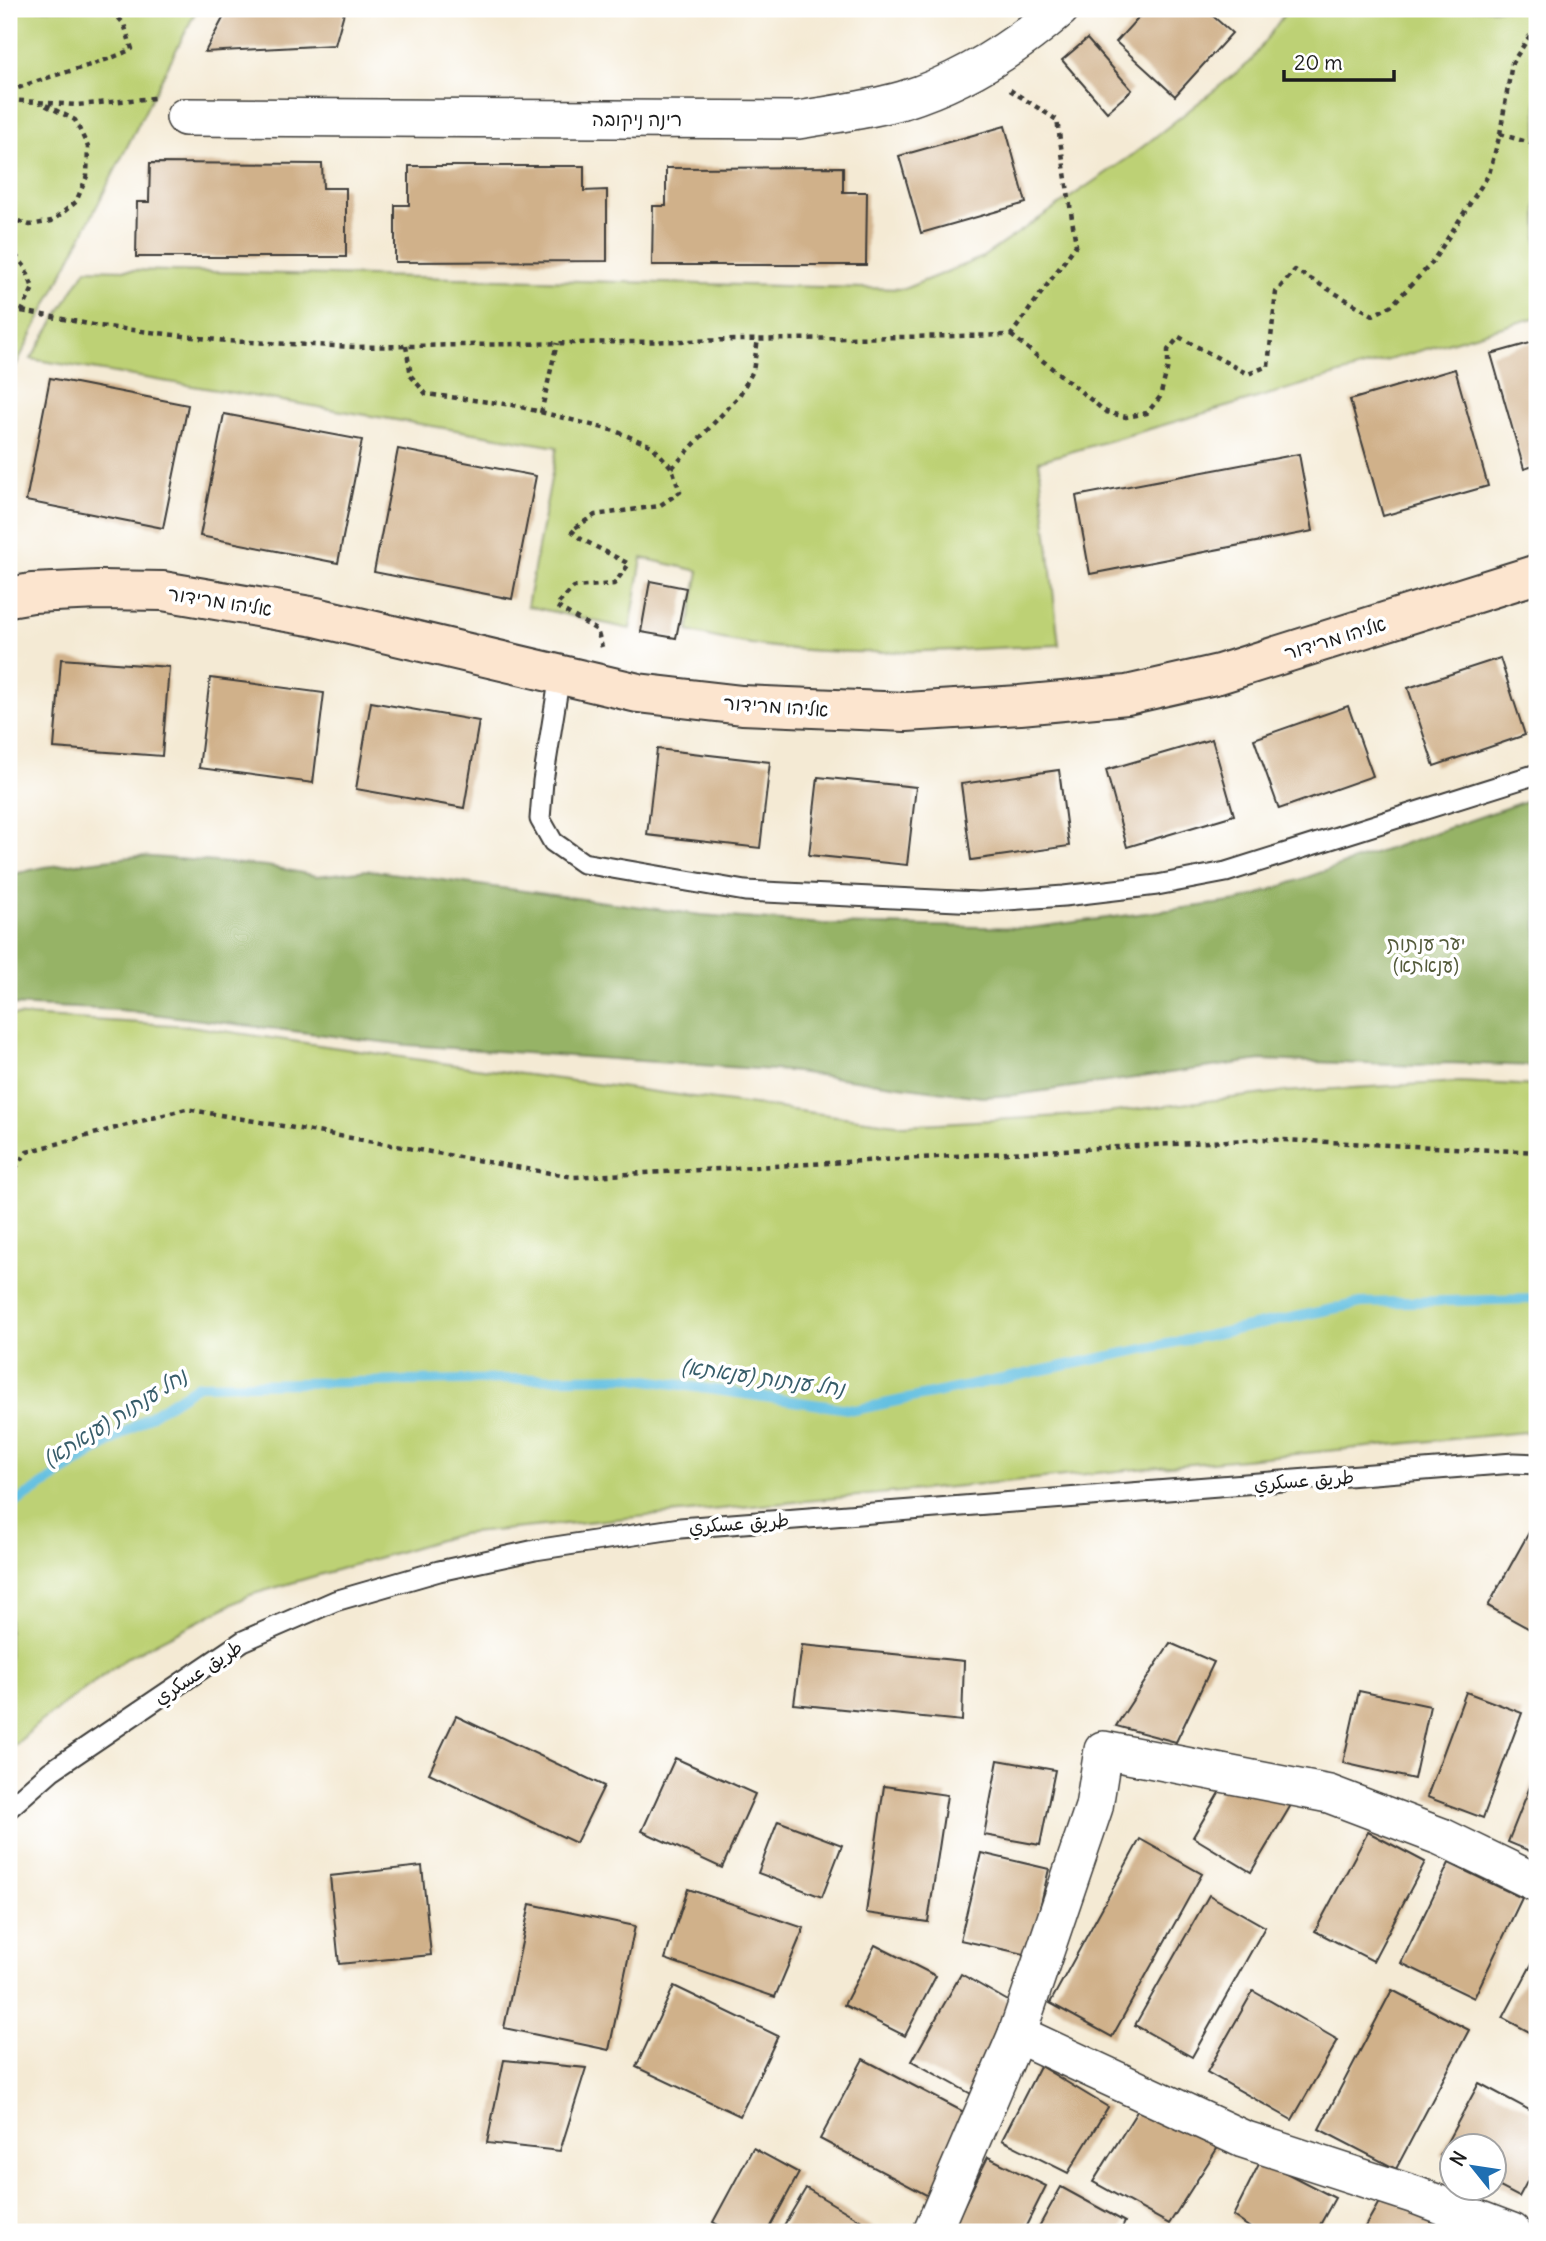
<svg xmlns="http://www.w3.org/2000/svg" width="1546" height="2241" viewBox="0 0 1546 2241" font-family="Delius,'Playpen Sans Arabic','Playpen Sans Hebrew',sans-serif">
  <rect width="100%" height="100%" fill="#fff"/>
  <filter id="ink" filterUnits="userSpaceOnUse"><feTurbulence type="fractalNoise" baseFrequency=".0143" numOctaves="2"/><feDisplacementMap in="SourceGraphic" scale="14" xChannelSelector="R" yChannelSelector="G"/><feConvolveMatrix kernelMatrix="1 2 1 2 8 2 1 2 1" color-interpolation-filters="sRGB"/></filter>
  <filter id="wash" filterUnits="userSpaceOnUse"><feTurbulence type="fractalNoise" baseFrequency=".00686" numOctaves="4" result="noise"/><feDisplacementMap in="SourceGraphic" scale="28" xChannelSelector="R" yChannelSelector="G"/><feGaussianBlur stdDeviation="1.57" result="paint"/><feColorMatrix in="noise" values="0 0 0 0 0 0 0 0 0 0 0 0 0 0 0 0 0 1.4 0 .05"/><feComposite in="paint" operator="in"/></filter>
  <g filter="url(#wash)">
    <rect width="100%" height="100%" fill="#f4ead4"/>
    <g fill="#bdd175" stroke="#6c7648" stroke-width="2">
      <polygon points="9,9 197,9 9,379"/>
      <path d="M1288,9H1537V317L1039,461L1059,645C936,650 808,664 688,631L699,571L642,558L630,629L527,606L557,447L31,359L86,269L904,289L981,258L1131,156L1250,62Z"/>
      <polygon points="9,1015 189,1026 476,1068 904,1125 1098,1114 1282,1092 1460,1082 1537,1086 1537,1433 1525,1432 460,1534 250,1595 130,1656 40,1722 9,1751"/>
    </g>
    <polygon fill="#96b366" stroke="#596841" stroke-width="2" points="1537,797 1537,1066 1446,1063 1419,1066 1261,1060 1015,1095 982,1097 788,1071 407,1045 120,1010 9,1005 9,875 45,867 139,856 267,866 317,876 368,870 701,915 823,924 1029,928 1239,901"/>
    <g fill="none" stroke-linecap="round" stroke-linejoin="round">
      <polyline stroke="#63c0e1" stroke-width="10" points="9,1507 198,1385 626,1377 855,1410 1361,1303 1537,1299"/>
    </g>
    <g id="blocks">
      <g fill="#d0b18a">
        <polygon points="228,9 345,9 335,45 205,52"/>
        <polygon points="1146,9 1205,9 1232,33 1175,96 1116,42"/>
        <polygon points="1087,39 1132,90 1107,112 1062,60"/>
        <polygon points="1005,126 1026,203 921,233 899,156"/>
        <polygon points="150,163 322,164 323,188 346,188 346,257 136,257 137,202 149,202"/>
        <polygon points="409,166 584,166 584,191 607,190 607,261 395,262 395,205 409,205"/>
        <polygon points="843,167 843,192 867,192 866,265 652,265 653,206 666,206 666,168"/>
        <polygon points="1537,341 1537,465 1524,469 1491,354"/>
        <polygon points="1455,369 1488,486 1383,516 1350,400"/>
        <polygon points="50,378 188,405 163,528 26,501"/>
        <polygon points="224,414 362,440 338,563 200,536"/>
        <polygon points="398,449 536,476 512,599 374,572"/>
        <polygon points="1299,454 1313,531 1090,574 1076,496"/>
        <polygon points="650,581 686,588 676,638 641,632"/>
        <polygon points="1500,658 1525,735 1434,766 1408,688"/>
        <polygon points="61,659 169,667 162,756 54,748"/>
        <polygon points="210,678 324,693 313,783 199,768"/>
        <polygon points="371,702 479,721 464,808 356,789"/>
        <polygon points="1348,706 1373,776 1279,809 1254,739"/>
        <polygon points="1212,739 1234,815 1127,847 1106,770"/>
        <polygon points="657,749 770,762 760,848 647,835"/>
        <polygon points="1059,770 1069,846 971,860 961,784"/>
        <polygon points="818,777 916,787 907,865 809,855"/>
        <polygon points="1537,1518 1537,1633 1488,1606"/>
        <polygon points="1170,1643 1214,1662 1176,1742 1116,1726"/>
        <polygon points="802,1645 964,1661 962,1721 794,1704"/>
        <polygon points="1359,1691 1430,1706 1414,1779 1343,1763"/>
        <polygon points="1466,1692 1522,1713 1483,1818 1427,1797"/>
        <polygon points="456,1716 604,1786 576,1843 429,1773"/>
        <polygon points="675,1758 755,1794 722,1868 642,1831"/>
        <polygon points="998,1760 1055,1770 1040,1845 984,1835"/>
        <polygon points="1537,1769 1537,1854 1508,1842"/>
        <polygon points="1224,1784 1297,1795 1251,1872 1193,1837"/>
        <polygon points="884,1786 947,1795 928,1922 866,1913"/>
        <polygon points="778,1821 842,1845 822,1897 758,1873"/>
        <polygon points="1368,1832 1425,1862 1373,1961 1315,1931"/>
        <polygon points="1140,1839 1202,1874 1112,2037 1050,2003"/>
        <polygon points="981,1853 1049,1869 1029,1955 960,1940"/>
        <polygon points="1449,1863 1522,1898 1474,1998 1401,1963"/>
        <polygon points="422,1866 431,1955 339,1964 330,1876"/>
        <polygon points="688,1889 804,1928 775,1997 665,1959"/>
        <polygon points="1209,1895 1265,1927 1192,2057 1135,2025"/>
        <polygon points="530,1904 635,1926 609,2050 504,2028"/>
        <polygon points="875,1945 936,1976 905,2036 844,2005"/>
        <polygon points="1537,1954 1537,2036 1503,2018"/>
        <polygon points="961,1974 1022,2009 973,2095 912,2061"/>
        <polygon points="674,1986 778,2036 740,2116 636,2067"/>
        <polygon points="1392,1990 1469,2030 1396,2169 1319,2129"/>
        <polygon points="1253,1991 1338,2040 1292,2120 1207,2072"/>
        <polygon points="863,2059 977,2119 934,2199 820,2139"/>
        <polygon points="504,2060 586,2068 560,2151 487,2143"/>
        <polygon points="1040,2066 1108,2107 1068,2173 1002,2140"/>
        <polygon points="1479,2083 1537,2114 1537,2163 1519,2197 1494,2184 1494,2146 1452,2146 1452,2161 1440,2155"/>
        <polygon points="1141,2105 1222,2141 1169,2224 1093,2182"/>
        <polygon points="753,2148 799,2173 767,2232 731,2232 713,2222"/>
        <polygon points="988,2157 1046,2186 1023,2232 964,2232 953,2227"/>
        <polygon points="1261,2160 1335,2198 1316,2232 1256,2232 1233,2216"/>
        <polygon points="1061,2187 1125,2222 1120,2232 1036,2232"/>
        <polygon points="806,2188 880,2232 780,2232"/>
        <polygon points="1383,2195 1451,2232 1362,2232"/>
      </g>
    </g>
  </g>
  <g filter="url(#ink)">
    <use href="#blocks" fill-opacity="0" stroke="#3c3b38" stroke-width="2"/>
    <g fill="none" stroke-linecap="round" stroke-linejoin="round">
      <defs>
        <g id="lane">
          <polyline points="560,675 543,781 540,819 553,842 583,863 745,891 979,902 1064,896 1157,885 1226,872 1537,774"/>
          <polyline points="9,1808 51,1771 243,1641 335,1601 439,1571 535,1550 680,1528 1514,1463 1537,1464"/>
        </g>
        <g id="street">
          <path d="M185,117L798,120C833,114 869,110 903,100C961,82 1015,48 1060,9"/>
          <polyline points="1017,2034 1243,2139 1415,2195 1512,2232"/>
          <polyline points="932,2232 1017,2034 1094,1807 1103,1750 1329,1794 1442,1837 1537,1883"/>
        </g>
        <polyline id="secondary" points="9,597 32,593 99,590 163,591 316,617 638,693 742,705 906,712 1020,705 1127,695 1219,674 1537,574"/>
      </defs>
      <use href="#lane" stroke="#3c3b38" stroke-width="23"/>
      <use href="#street" stroke="#3c3b38" stroke-width="40"/>
      <use href="#secondary" stroke="#3c3b38" stroke-width="42"/>
      <g stroke="#3c3b38" stroke-width="4.5" stroke-dasharray="5 5" stroke-linecap="butt">
        <path d="M9,92C48,74 93,68 132,49L124,24L111,9"/>
        <polyline points="9,100 77,105 154,98"/>
        <polyline points="1500,134 1537,145"/>
        <polyline points="9,218 30,225 52,221 76,202 87,176 88,147 75,120 39,102"/>
        <polyline points="9,247 25,267 33,288 22,311 9,316"/>
        <polyline points="22,311 99,326 226,341 355,347 1011,335 1076,245 1057,120 1010,90"/>
        <polyline points="1011,335 1106,412 1126,417 1147,413 1160,397 1168,366 1168,350 1179,337 1248,374 1268,366 1276,292 1295,270 1373,315 1391,306 1431,264 1489,174 1500,134 1512,63 1537,25"/>
        <polyline points="406,346 411,376 426,394 513,405 615,431 652,446 672,468 680,492 659,506 595,515 571,530 581,539 629,564 614,584 574,587 556,606 597,630 602,647"/>
        <polyline points="541,413 557,343"/>
        <polyline points="672,468 739,396 753,371 758,339"/>
        <polyline points="9,1177 27,1152 186,1109 573,1177 1264,1139 1537,1152"/>
      </g>
      <use href="#lane" stroke="#fff" stroke-width="19"/>
      <use href="#street" stroke="#fff" stroke-width="37"/>
      <use href="#secondary" stroke="#fce5cf" stroke-width="38"/>
    </g>
  </g>
  <g text-anchor="middle" dominant-baseline="central" stroke-width="7" stroke-linejoin="round" paint-order="stroke">
    <g font-size="19" fill="#1c1c1c" stroke="#fff">
      <text x="637" y="119">רינה ניקובה</text>
      <text transform="translate(220 601) rotate(9)">אליהו מרידור</text>
      <text transform="translate(1335 638) rotate(-17)">אליהו מרידור</text>
      <text transform="translate(776 706) rotate(4)">אליהו מרידור</text>
      <text transform="translate(1304 1480) rotate(-4)">طريق عسكري</text>
      <text transform="translate(739 1523) rotate(-4)">طريق عسكري</text>
      <text transform="translate(198 1672) rotate(-33)">طريق عسكري</text>
    </g>
    <g font-size="19" fill="#545b3b" stroke="#fff">
      <text x="1426" y="943">יער ענתות<tspan x="1426" dy="22">(ענאתא)</tspan></text>
    </g>
    <g font-size="21" font-style="italic" fill="#385e6b" stroke="#fff">
      <text transform="translate(763 1377) rotate(8)">נחל ענתות (ענאתא)</text>
      <text transform="translate(115 1417) rotate(-32)">נחל ענתות (ענאתא)</text>
    </g>
  </g>
  <rect width="1546" height="2241" fill="none" stroke="#fff" stroke-width="35"/>
  <g transform="translate(1473 2167) rotate(300)"><circle r="33" fill="#ffffff" stroke="#a4a4a4" stroke-width="2"/>
  <path d="M0-5L12 26L0 18L-12 26Z" fill="#1f6fb2"/>
  <text y="-10" font-size="19" font-weight="bold" text-anchor="middle" fill="#1c1c1c">N</text>
  </g>
  <path d="M1284 70v10h110v-10" fill="none" stroke="#1c1c1c" stroke-width="3.5"/>
  <text x="1294" y="70" font-size="21" fill="#1c1c1c" stroke="#ffffff" stroke-width="5" paint-order="stroke">20 m</text>
</svg>
